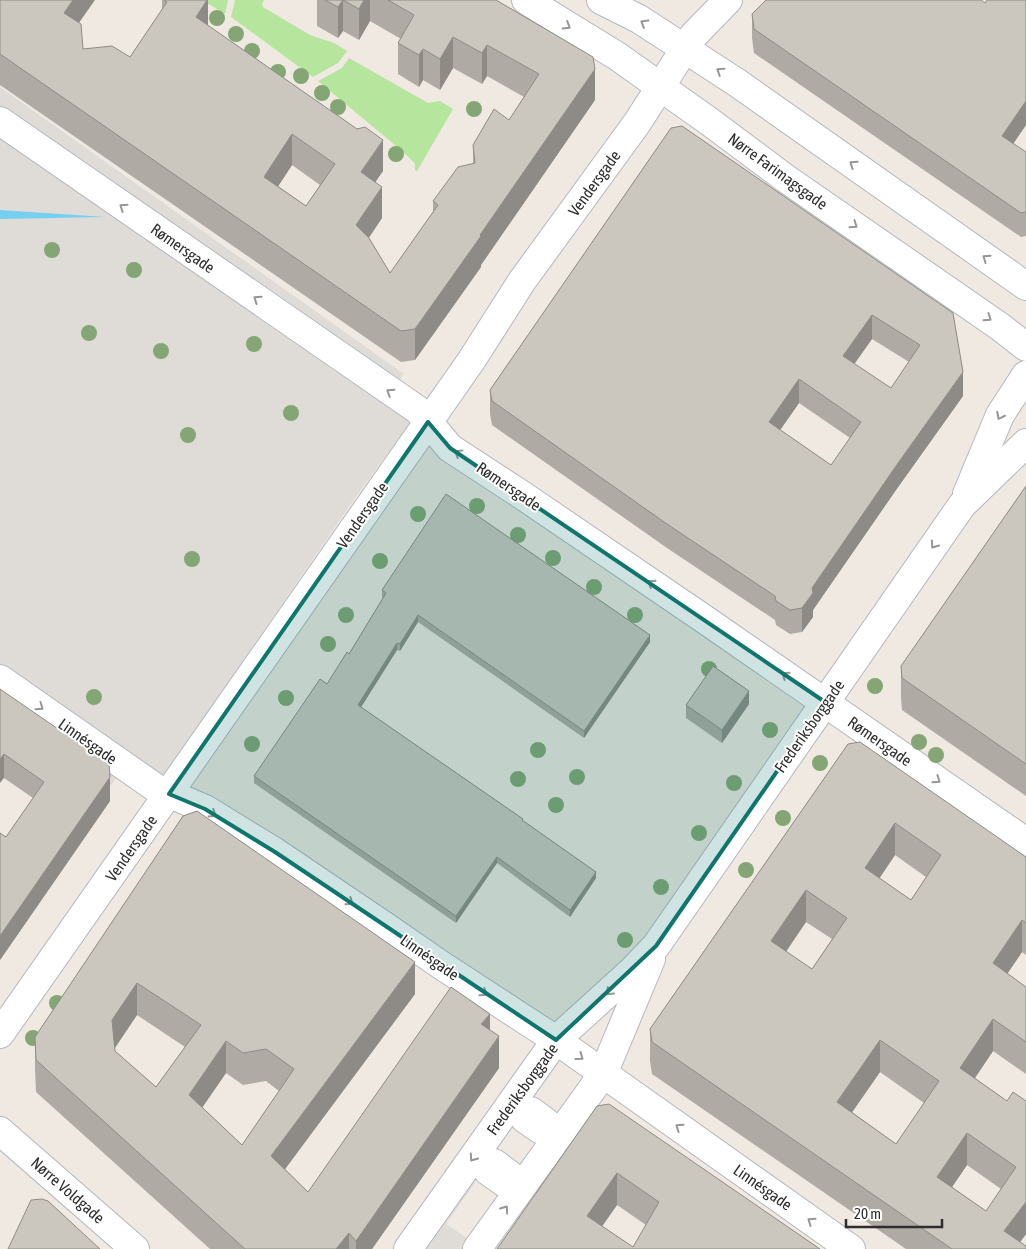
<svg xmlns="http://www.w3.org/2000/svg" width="1026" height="1249" viewBox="0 0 1026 1249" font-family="'Asap Condensed',sans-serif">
  <rect width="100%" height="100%" fill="#efe9e1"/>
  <g fill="#b6e59e">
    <polygon points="202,0 228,0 225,14"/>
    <polygon points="235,0 264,0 262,4 263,7 310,35 334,43 347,51 338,63 313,77 231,17"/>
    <polygon points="349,58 428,103 440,101 453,109 417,171 415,170 415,163 401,150 318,81 342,68"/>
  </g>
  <g fill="#dfdcd8" fill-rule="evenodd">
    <polygon points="0,87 404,374 385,402 411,421 355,498 163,777 132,756 109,788 0,713"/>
    <path d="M474,1166L514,1195L475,1249H416ZM477,1180L500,1197L470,1240L446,1224Z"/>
  </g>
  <polygon fill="#75cff0" points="0,210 106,217 0,219"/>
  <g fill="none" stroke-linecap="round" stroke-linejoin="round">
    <defs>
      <g id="minor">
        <polyline points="526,0 617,56 710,122 785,178 999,326 1026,347"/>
        <polyline points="601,0 639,19 736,82 1026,286"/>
        <polyline points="0,121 418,410 450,448 522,495 707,621 1026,842"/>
        <polyline points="967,494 1000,415 1026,375"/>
        <polyline points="0,679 156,788 205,809 275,852 389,929 441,965 556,1040 851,1249"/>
        <polyline points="0,1034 471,361 522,281 637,123 693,36 728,0"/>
        <polygon points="531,1111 547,1123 541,1130 525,1119"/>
        <polyline points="0,1131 135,1249"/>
        <polygon points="494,1163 510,1175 505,1183 488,1171"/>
        <polyline points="408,1249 556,1040 633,970 656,946 962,505 1026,443"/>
        <polyline points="477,1249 603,1074 651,959"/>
      </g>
    </defs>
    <use href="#minor" stroke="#b4b7c1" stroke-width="30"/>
    <use href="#minor" stroke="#fff" stroke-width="28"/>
  </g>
  <g fill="#84a574">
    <circle cx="217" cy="18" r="8"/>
    <circle cx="236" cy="34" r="8"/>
    <circle cx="252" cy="51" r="8"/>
    <circle cx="278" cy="72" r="8"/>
    <circle cx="301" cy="76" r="8"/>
    <circle cx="322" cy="93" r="8"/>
    <circle cx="338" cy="107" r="8"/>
    <circle cx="474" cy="109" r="8"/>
    <circle cx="396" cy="154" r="8"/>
    <circle cx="52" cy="250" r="8"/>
    <circle cx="134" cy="270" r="8"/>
    <circle cx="89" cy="333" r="8"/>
    <circle cx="254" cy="344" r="8"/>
    <circle cx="161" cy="351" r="8"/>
    <circle cx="291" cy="413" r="8"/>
    <circle cx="188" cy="435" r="8"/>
    <circle cx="477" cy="506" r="8"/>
    <circle cx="418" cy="514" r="8"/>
    <circle cx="518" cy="535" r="8"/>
    <circle cx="553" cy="558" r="8"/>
    <circle cx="192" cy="559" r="8"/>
    <circle cx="380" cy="561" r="8"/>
    <circle cx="594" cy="587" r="8"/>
    <circle cx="346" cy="615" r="8"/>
    <circle cx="635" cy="615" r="8"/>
    <circle cx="328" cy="644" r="8"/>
    <circle cx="709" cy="669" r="8"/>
    <circle cx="875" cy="686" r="8"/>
    <circle cx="94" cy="697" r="8"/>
    <circle cx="286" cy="698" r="8"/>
    <circle cx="770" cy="730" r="8"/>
    <circle cx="919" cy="742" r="8"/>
    <circle cx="252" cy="744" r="8"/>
    <circle cx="538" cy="750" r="8"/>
    <circle cx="936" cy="755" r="8"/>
    <circle cx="820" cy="763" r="8"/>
    <circle cx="577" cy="777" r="8"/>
    <circle cx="518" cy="779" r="8"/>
    <circle cx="734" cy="783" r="8"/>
    <circle cx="556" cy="805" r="8"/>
    <circle cx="783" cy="818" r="8"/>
    <circle cx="699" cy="833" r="8"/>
    <circle cx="746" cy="870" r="8"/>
    <circle cx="661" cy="887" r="8"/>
    <circle cx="625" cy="940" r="8"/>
    <circle cx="57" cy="1003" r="8"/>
    <circle cx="33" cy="1038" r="8"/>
  </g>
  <g fill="#afaba4" fill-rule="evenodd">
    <path d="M0,0L79,22L83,49L130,57L162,10V0H208V26L383,171L375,182L382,218L369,238L390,273L433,212V201L473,164V145L509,120L524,97L487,76L482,84L453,68L440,90L423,80L419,87L398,74V43L401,39L370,21L359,40L343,31L338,38L317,26V0H496L595,100L481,265V267L415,360L401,362L0,85ZM292,165L320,185L306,206L278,186Z"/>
    <polygon points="1026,0 1026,125 1013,144 1026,152 1026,236 1021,237 754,53 752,38 752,14 985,3"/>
    <path d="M671,128L953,313L963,396L896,490L813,610V617L802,632L790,634L776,625L775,620L667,548L492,425L490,414V390ZM872,339L909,362L891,388L854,364ZM799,403L850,438L831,465L780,430Z"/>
    <polygon points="1026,486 1026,796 902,710 901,698 901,666"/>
    <polygon points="382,590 650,642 584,738 418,622 400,651 397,650 361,707 523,821 596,878 570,917 497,863 456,923 254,783 254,776 327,684 349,654 383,598 382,597"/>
    <polygon points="0,689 110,801 0,960 0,833 6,837 33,798 4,778"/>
    <polygon points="749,704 722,743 686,718 686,705"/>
    <path d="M848,744L1026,857V955L1022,952L1007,973L1026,987V1074L993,1051L975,1078L1007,1101H1026V1234L1020,1242L1026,1249H906L652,1074L650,1061V1029ZM895,855L926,877L911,900L879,878ZM806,922L832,939L812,969L786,952ZM880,1072L924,1103L896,1144L852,1112ZM967,1165L1001,1189L986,1211L952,1187Z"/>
    <path d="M183,816L415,994L285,1169L308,1192L490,1029L499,1068L372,1249H210L36,1092L35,1069V1037ZM137,1015L185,1047L156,1087L115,1051V1048ZM226,1073L243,1085L266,1081L279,1091L242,1145L202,1107Z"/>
    <path d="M597,1106L820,1249H497ZM617,1205L646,1225L633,1247L602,1226Z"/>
  </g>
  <g fill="#8e8b86">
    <polygon points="73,0 95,0 64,44 64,13"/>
    <polygon points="207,0 208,0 208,30 196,17"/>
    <polygon points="343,0 343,31 338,38 338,7"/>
    <polygon points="364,0 370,0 370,21 359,40 359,9"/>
    <polygon points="453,37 453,68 440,90 440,59"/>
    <polygon points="487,45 487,76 482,84 482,53"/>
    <polygon points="423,49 423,80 419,87 419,55"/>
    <polygon points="595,69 595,100 481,265 481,267 415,360 415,329"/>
    <polygon points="1026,101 1026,125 1002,160 1002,136"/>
    <polygon points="292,134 292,165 264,208 264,177"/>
    <polygon points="383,140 383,171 361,203 361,172"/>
    <polygon points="382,187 382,218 356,256 356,225"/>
    <polygon points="872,315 872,339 843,380 843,356"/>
    <polygon points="963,372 963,396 896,490 813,610 813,617 802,632 802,608 812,588 896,466"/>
    <polygon points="799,379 799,403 769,446 769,422"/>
    <polygon points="418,615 418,622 400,651 400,644"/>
    <polygon points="650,635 650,642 584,738 584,731"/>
    <polygon points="397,643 397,650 358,712 358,705"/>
    <polygon points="749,691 749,704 722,743 722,730"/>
    <polygon points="4,754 4,778 0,783 0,759"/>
    <polygon points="110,777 110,801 0,960 0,936"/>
    <polygon points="895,823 895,855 865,900 865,868"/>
    <polygon points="497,857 497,863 456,923 456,916"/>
    <polygon points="596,872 596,878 570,917 570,910"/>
    <polygon points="806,890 806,922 771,973 771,941"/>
    <polygon points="1022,920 1022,952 993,995 993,963"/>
    <polygon points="415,962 415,994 271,1188 271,1156"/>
    <polygon points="137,983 137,1015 112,1052 112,1020"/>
    <polygon points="490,1014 490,1046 481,1024"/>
    <polygon points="993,1019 993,1051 960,1100 960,1068"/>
    <polygon points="499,1036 499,1068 372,1249 356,1249 356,1241"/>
    <polygon points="880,1040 880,1072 837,1134 837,1102"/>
    <polygon points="226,1041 226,1073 189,1127 189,1095"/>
    <polygon points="967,1133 967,1165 937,1209 937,1177"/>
    <polygon points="617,1173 617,1205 587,1248 587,1216"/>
    <polygon points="1026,1202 1026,1234 1015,1249 1004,1231"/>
    <polygon points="349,1233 349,1249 336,1249"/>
  </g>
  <g fill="#cbc7bf" stroke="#8e8b86" fill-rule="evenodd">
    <path d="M0,0H73L64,13L81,24L83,49L112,46L130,57L167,2L164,0H207L196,17L357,129L365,127L383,140L361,172L382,187L356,225L369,238L390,273L438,205L433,201L458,167L475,163L473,145L494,109L509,120L539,74L487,45L482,53L453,37L440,59L423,49L419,55L398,43L414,15L388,0H496L593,57L595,69L480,235L481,236L415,329L401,331L0,54ZM292,134L335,164L306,206L264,177Z"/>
    <polygon points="325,0 343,0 338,7"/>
    <polygon points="343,0 364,0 359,9"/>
    <polygon points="766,0 981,0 985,3 987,0 1026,0 1026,101 1002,136 1026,152 1026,212 1021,213 754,29 752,14"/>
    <path d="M682,126L953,313L963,372L896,466L812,588L813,593L802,608L790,610L776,601L775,596L667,524L492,401L490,390L671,128ZM872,315L920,345L891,388L843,356ZM799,379L861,422L831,465L769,422Z"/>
    <polygon points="1026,486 1026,764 902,678 901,666"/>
    <polygon points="446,494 650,635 584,731 418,615 400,644 397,643 358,705 523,819 522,820 596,872 570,910 497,857 456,916 254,776 320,679 327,684 347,652 349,654 386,593 382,590"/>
    <polygon points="713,666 749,691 722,730 686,705"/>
    <polygon points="0,689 109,764 110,777 0,936 0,833 6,837 44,782 4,754 0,759"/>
    <path d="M860,742L1026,857V923L1022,920L993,963L1026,987V1042L993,1019L960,1068L1007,1101L1013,1092L1026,1101V1202L1004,1231L1026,1246V1249H952L652,1042L650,1029L848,744ZM895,823L941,855L911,900L865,868ZM806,890L847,918L812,969L771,941ZM880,1040L939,1081L896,1144L837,1102ZM967,1133L1016,1167L986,1211L937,1177Z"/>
    <path d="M197,811L415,962L271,1156L308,1192L451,987L490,1014L481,1024L499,1036L356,1241L349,1233L336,1249H245L36,1060L35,1037L183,816ZM137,983L201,1025L156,1087L115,1051L112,1020ZM226,1041L243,1053L266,1049L294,1069L242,1145L189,1095Z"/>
    <path d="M609,1104L820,1249H497L597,1106ZM617,1173L659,1202L633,1247L587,1216Z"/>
    <polygon points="42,1199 48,1201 100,1249 8,1249 31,1200"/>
  </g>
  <defs><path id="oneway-chevron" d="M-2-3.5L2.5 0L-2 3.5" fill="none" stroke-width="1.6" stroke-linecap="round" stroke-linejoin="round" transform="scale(1.25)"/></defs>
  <g stroke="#969696">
    <use href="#oneway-chevron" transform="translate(644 23) rotate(-149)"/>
    <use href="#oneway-chevron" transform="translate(567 26) rotate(32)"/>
    <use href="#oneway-chevron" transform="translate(720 71) rotate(-147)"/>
    <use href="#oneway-chevron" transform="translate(853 164) rotate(-145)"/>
    <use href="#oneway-chevron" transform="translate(123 207) rotate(-145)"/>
    <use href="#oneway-chevron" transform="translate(854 225) rotate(35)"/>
    <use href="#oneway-chevron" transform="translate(986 258) rotate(-145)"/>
    <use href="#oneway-chevron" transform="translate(257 299) rotate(-145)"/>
    <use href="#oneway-chevron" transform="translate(988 318) rotate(35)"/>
    <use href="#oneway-chevron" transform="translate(390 392) rotate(-147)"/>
    <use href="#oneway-chevron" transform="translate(1000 416) rotate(117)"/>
    <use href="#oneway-chevron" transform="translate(458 453) rotate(-148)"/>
    <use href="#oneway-chevron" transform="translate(934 545) rotate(125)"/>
    <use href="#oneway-chevron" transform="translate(651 583) rotate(-146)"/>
    <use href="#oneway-chevron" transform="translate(785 675) rotate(-146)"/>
    <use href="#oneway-chevron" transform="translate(40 707) rotate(35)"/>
    <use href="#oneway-chevron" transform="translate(937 780) rotate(35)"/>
    <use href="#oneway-chevron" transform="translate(213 814) rotate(32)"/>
    <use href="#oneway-chevron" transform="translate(350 902) rotate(34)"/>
    <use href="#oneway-chevron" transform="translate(609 992) rotate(137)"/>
    <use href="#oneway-chevron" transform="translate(484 993) rotate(33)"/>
    <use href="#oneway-chevron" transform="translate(580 1057) rotate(36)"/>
    <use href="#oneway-chevron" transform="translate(679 1127) rotate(-145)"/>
    <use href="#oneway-chevron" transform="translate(473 1158) rotate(125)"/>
    <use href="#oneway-chevron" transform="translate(505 1209) rotate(-54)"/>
    <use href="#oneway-chevron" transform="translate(811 1221) rotate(-145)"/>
  </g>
  <path fill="#0f766e" fill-opacity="0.2" stroke="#0f766e" stroke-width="4" stroke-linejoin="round" d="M428,422L450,448L825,702L656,946L556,1040L275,852L205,809L169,794Z"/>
  <g text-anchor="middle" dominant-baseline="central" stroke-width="4" stroke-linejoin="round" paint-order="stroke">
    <g font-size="16" fill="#2e2e2e" stroke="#fff">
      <text transform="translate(778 171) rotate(36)">Nørre Farimagsgade</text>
      <text transform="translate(594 183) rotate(-54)">Vendersgade</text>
      <text transform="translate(183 248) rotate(35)">Rømersgade</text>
      <text transform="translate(509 486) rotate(34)">Rømersgade</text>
      <text transform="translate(362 515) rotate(-55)">Vendersgade</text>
      <text transform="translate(809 726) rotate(-55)">Frederiksborggade</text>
      <text transform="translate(88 741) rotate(35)">Linnésgade</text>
      <text transform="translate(880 741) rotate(35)">Rømersgade</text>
      <text transform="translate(131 848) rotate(-55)">Vendersgade</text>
      <text transform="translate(430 957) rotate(35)">Linnésgade</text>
      <text transform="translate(522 1089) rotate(-54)">Frederiksborggade</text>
      <text transform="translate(763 1187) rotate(35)">Linnésgade</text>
      <text transform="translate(68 1190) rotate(41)">Nørre Voldgade</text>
    </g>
  </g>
  <path d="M846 1219v8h96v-8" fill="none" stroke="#2e2e2e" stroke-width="2.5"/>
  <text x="854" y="1219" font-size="15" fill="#2e2e2e" stroke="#ffffff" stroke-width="4" paint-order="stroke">20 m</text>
</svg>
